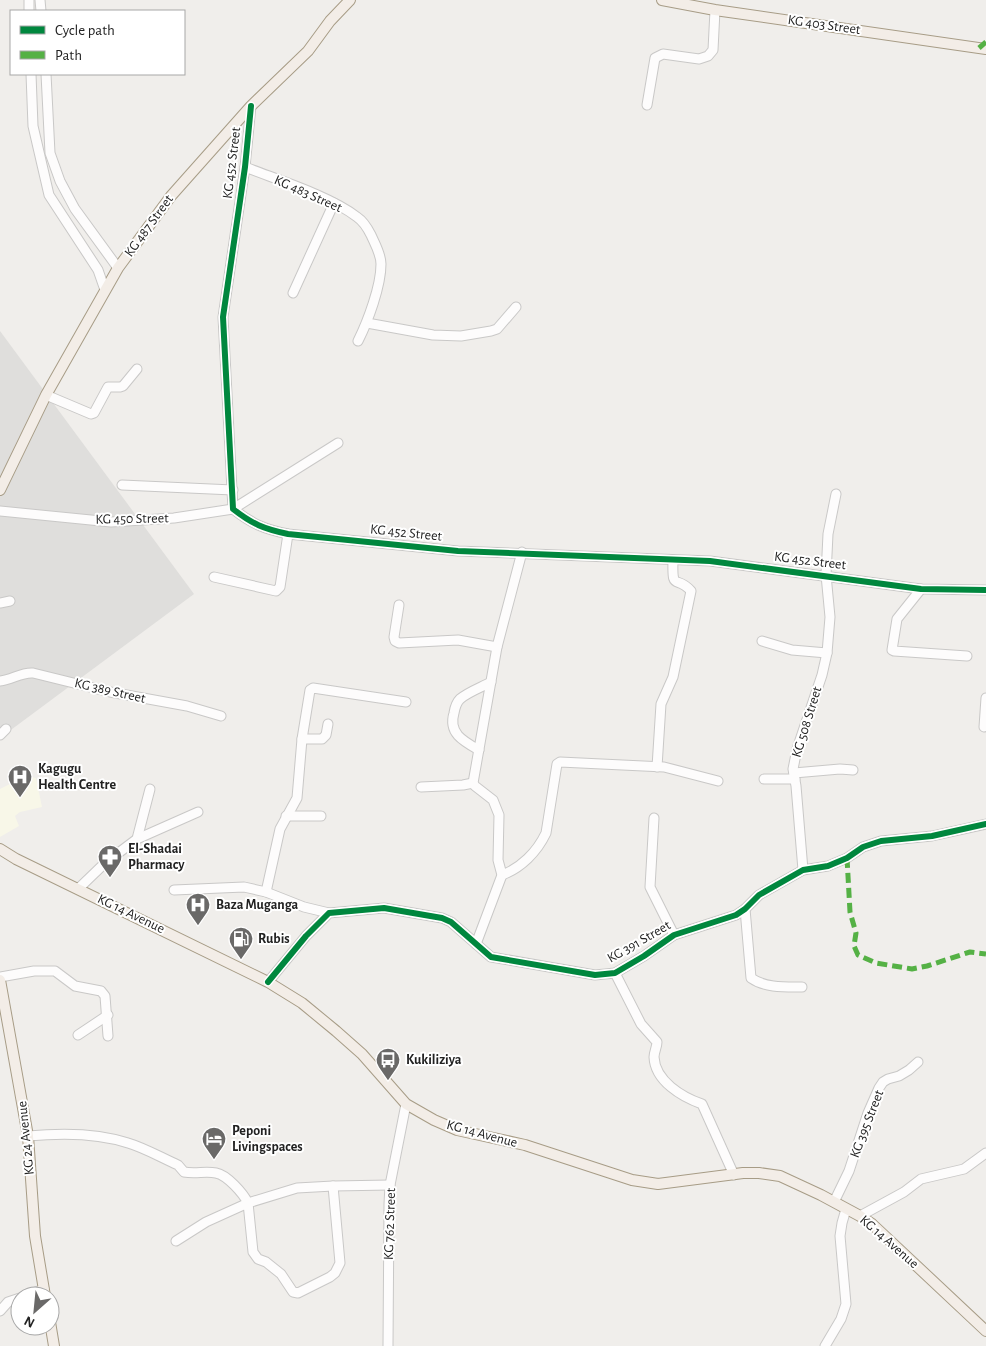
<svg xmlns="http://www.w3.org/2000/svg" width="986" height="1346" viewBox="0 0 986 1346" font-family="'Alegreya Sans',sans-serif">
  <rect width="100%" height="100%" fill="#f0eeeb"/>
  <polygon fill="#dfdedc" points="0,331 194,594 0,738"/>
  <polygon fill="#f8f7e8" points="26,776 36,778 42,807 20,812 15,816 19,826 0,837 0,789"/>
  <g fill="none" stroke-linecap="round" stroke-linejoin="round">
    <defs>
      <g id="minor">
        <polyline points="29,0 29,11"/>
        <polyline points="40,0 41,11"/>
        <polyline points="31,74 33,126 49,195 98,270 105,290"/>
        <polyline points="46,74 50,153 60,181 75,209 118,268"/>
        <polyline points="647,105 655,58 663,54 699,59 708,56 713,50 715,10"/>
        <path d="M251,106L245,167L223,317L233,509C252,524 264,529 288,534L458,551L710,561L921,589L986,590"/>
        <path d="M245,167C278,180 330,196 357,217C363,221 368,229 371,235C375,244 381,254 381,264C381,286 368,321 358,341"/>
        <polyline points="293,293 334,203"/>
        <polyline points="367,323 433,335 461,336 491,331 497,329 516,307"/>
        <polyline points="46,395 91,414 94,413 108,387 120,387 123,386 137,369"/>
        <polyline points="122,485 233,490"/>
        <polyline points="0,511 111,522 174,518 233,509 338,443"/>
        <polyline points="214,577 276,591 280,587 288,534"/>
        <polyline points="921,589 897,619 892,650 894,651 967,656"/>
        <polyline points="0,603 10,601"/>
        <polyline points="399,605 394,637 395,641 399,643 458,640 497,647"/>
        <polyline points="762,641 792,650 827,653"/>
        <path d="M0,681C12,680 21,672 33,673L110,692L187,706L221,716"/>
        <polyline points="984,727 986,698"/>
        <polyline points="0,735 6,729"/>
        <polyline points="302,739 322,739 326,735 328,724"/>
        <path d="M479,750C463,741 448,733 454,713C455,707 456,703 460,699C468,692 482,687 491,682"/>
        <path d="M657,767L661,704L673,677L691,591C676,574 672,593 673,560"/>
        <polyline points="794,773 840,769 853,770"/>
        <polyline points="764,779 795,779"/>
        <polyline points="421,787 463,785 473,783"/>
        <polyline points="286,816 321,816"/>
        <polyline points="654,818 650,887 674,935"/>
        <polyline points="137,839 150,789"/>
        <polyline points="803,870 796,786 793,769 797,749 822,675 827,653 830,617 826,575 828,534 836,494"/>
        <path d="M502,875C521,868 537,852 546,833L557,764L560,762L664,767L718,781"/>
        <polyline points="78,889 105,863 137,839 198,812"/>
        <polyline points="174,890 244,887 266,892 304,907 329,913"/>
        <polyline points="266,892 280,829 297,798 302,739 310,690 313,688 406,702"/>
        <path d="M745,909L751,978C765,988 785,987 802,987"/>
        <polyline points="476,944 502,875 498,860 499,815 493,800 475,786 473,783 497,647 522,552"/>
        <path d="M615,973L641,1024L657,1042C657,1047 654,1052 654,1057C655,1081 682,1097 702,1104L734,1175"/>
        <polyline points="0,977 34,971 55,971 75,986 101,991 105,996 108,1036"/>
        <polyline points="268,982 306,936 329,913 384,908 442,918 451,922 491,957 595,975 615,973 644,956 674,935 736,915 745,909 759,895 803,870 828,866 847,858 863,847 881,841 932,836 986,824"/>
        <polyline points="78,1035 108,1015"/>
        <path d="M28,1136C59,1133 98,1133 128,1143C145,1148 162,1158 178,1165L184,1172C195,1174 206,1171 216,1173C227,1175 243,1193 248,1203L297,1188L333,1186L390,1185"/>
        <polyline points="834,1202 849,1171 868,1113 879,1088 883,1082 888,1079 899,1076 909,1070 918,1062"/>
        <polyline points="860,1216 904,1192 921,1179 964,1169 986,1153"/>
        <polyline points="176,1241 206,1222 248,1203 253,1252 258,1259 266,1262 281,1274 293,1292 298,1293 330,1277 335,1273 340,1263 333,1186"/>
        <polyline points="26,1296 44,1289"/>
        <polyline points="0,1311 8,1302 20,1298"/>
        <polyline points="388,1346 389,1204 390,1185 406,1104"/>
        <polyline points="825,1346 841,1319 846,1304 840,1236 842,1223 846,1209"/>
      </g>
      <g id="major">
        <polyline points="662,0 715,10 986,49"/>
        <polyline points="0,490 46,395 118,268 171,196 251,106 308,51 330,21 350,0"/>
        <polyline points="0,849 16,859 268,982 302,1003 336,1031 362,1054 406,1104 434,1120 457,1130 525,1145 632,1180 658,1184 743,1173 759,1173 780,1176 821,1195 860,1216 872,1224 986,1331"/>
        <polyline points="0,980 28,1136 35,1236 45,1296"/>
        <polyline points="50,1322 54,1346"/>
      </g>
    </defs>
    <use href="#minor" stroke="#c9c8c7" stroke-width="11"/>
    <use href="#major" stroke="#a79c86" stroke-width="12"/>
    <use href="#minor" stroke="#fdfcfc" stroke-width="9"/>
    <use href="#major" stroke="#f3ede7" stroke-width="10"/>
    <g stroke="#55b145" stroke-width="5" stroke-dasharray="10 5" stroke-linecap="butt">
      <polyline points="979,48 986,42"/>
      <polyline points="847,858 850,912 856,933 854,946 858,955 876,963 912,969 927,966 970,952 986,954"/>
    </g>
    <defs>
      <g id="cycleway">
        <path d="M251,106L245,167L223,317L233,509C252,524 264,529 288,534L458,551L710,561L921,589L986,590"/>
        <polyline points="268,982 306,936 329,913 384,908 442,918 451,922 491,957 595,975 615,973 644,956 674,935 736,915 745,909 759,895 803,870 828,866 847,858 863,847 881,841 932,836 986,824"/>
      </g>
    </defs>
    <use href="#cycleway" stroke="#fff" stroke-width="9"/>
    <use href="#cycleway" stroke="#00873e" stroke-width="6"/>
  </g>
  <defs>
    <symbol id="hospital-pin" viewBox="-11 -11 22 30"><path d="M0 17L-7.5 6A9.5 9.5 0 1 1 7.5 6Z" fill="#6a6968" stroke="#fff"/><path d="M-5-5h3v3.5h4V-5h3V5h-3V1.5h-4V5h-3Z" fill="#fff"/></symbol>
    <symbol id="pharmacy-pin" viewBox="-11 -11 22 30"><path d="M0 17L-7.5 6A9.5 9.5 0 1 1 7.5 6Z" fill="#6a6968" stroke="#fff"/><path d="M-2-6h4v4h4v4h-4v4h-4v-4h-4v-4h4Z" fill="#fff"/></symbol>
    <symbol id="fuel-pin" viewBox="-11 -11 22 30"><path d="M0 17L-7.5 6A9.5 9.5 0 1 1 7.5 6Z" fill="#6a6968" stroke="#fff"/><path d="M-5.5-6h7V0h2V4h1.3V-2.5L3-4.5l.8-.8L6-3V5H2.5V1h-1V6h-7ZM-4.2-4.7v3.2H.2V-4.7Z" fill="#fff"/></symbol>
    <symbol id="bus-pin" viewBox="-11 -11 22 30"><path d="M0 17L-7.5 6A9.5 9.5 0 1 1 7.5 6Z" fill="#6a6968" stroke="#fff"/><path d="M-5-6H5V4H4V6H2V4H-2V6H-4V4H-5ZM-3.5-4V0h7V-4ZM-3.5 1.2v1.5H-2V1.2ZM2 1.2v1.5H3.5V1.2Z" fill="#fff"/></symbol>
    <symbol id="hotel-pin" viewBox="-11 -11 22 30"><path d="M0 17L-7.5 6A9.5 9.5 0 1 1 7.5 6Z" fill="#6a6968" stroke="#fff"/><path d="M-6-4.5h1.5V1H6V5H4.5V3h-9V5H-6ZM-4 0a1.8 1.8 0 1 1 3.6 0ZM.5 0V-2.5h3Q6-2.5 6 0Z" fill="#fff"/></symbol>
  </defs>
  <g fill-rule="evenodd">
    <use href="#hospital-pin" x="6" y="763" width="28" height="38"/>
    <use href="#pharmacy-pin" x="96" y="843" width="28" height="38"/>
    <use href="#hospital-pin" x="184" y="891" width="28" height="38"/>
    <use href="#fuel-pin" x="227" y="925" width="28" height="38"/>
    <use href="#bus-pin" x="374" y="1046" width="28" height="38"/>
    <use href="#hotel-pin" x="200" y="1125" width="28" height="38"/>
  </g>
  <g text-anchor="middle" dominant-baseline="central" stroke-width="4" stroke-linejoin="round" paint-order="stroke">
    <g font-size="14" fill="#222" stroke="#fff">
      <text transform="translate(824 25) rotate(8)">KG 403 Street</text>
      <text transform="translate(232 163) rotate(-83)">KG 452 Street</text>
      <text transform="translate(308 194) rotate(24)">KG 483 Street</text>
      <text transform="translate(149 226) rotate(-54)">KG 487 Street</text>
      <text transform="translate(132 519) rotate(-1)">KG 450 Street</text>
      <text transform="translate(406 533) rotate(6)">KG 452 Street</text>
      <text transform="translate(810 561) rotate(7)">KG 452 Street</text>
      <text transform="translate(110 691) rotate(13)">KG 389 Street</text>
      <text transform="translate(807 722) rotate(-73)">KG 508 Street</text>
      <text transform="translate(131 914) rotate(26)">KG 14 Avenue</text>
      <text transform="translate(639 942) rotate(-30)">KG 391 Street</text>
      <text transform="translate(867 1124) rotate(-69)">KG 395 Street</text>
      <text transform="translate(482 1134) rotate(15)">KG 14 Avenue</text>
      <text transform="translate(26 1138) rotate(-96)">KG 24 Avenue</text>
      <text transform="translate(390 1224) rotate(-88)">KG 762 Street</text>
      <text transform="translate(889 1242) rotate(41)">KG 14 Avenue</text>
    </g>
    <g font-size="14" font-weight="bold" fill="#222" stroke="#fff" text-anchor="start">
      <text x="38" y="769">Kagugu<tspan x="38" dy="16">Health Centre</tspan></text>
      <text x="128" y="849">El-Shadai<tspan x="128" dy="16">Pharmacy</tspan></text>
      <text x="216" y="905">Baza Muganga</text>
      <text x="258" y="939">Rubis</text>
      <text x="406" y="1060">Kukiliziya</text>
      <text x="232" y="1131">Peponi<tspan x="232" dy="16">Livingspaces</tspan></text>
    </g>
  </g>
  <rect x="10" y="10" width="175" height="65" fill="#ffffff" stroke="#a7a7a7"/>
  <rect x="20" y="26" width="25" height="8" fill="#00873e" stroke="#a7a7a7"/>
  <text x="55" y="35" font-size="15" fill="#222222">Cycle path</text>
  <rect x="20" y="51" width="25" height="8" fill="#55b145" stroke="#a7a7a7"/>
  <text x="55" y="60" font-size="15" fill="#222222">Path</text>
  <g transform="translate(35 1311) rotate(207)"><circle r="24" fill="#ffffff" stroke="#a7a7a7"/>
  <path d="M0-4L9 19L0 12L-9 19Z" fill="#6a6968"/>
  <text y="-8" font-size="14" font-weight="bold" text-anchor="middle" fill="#222222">N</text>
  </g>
</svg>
